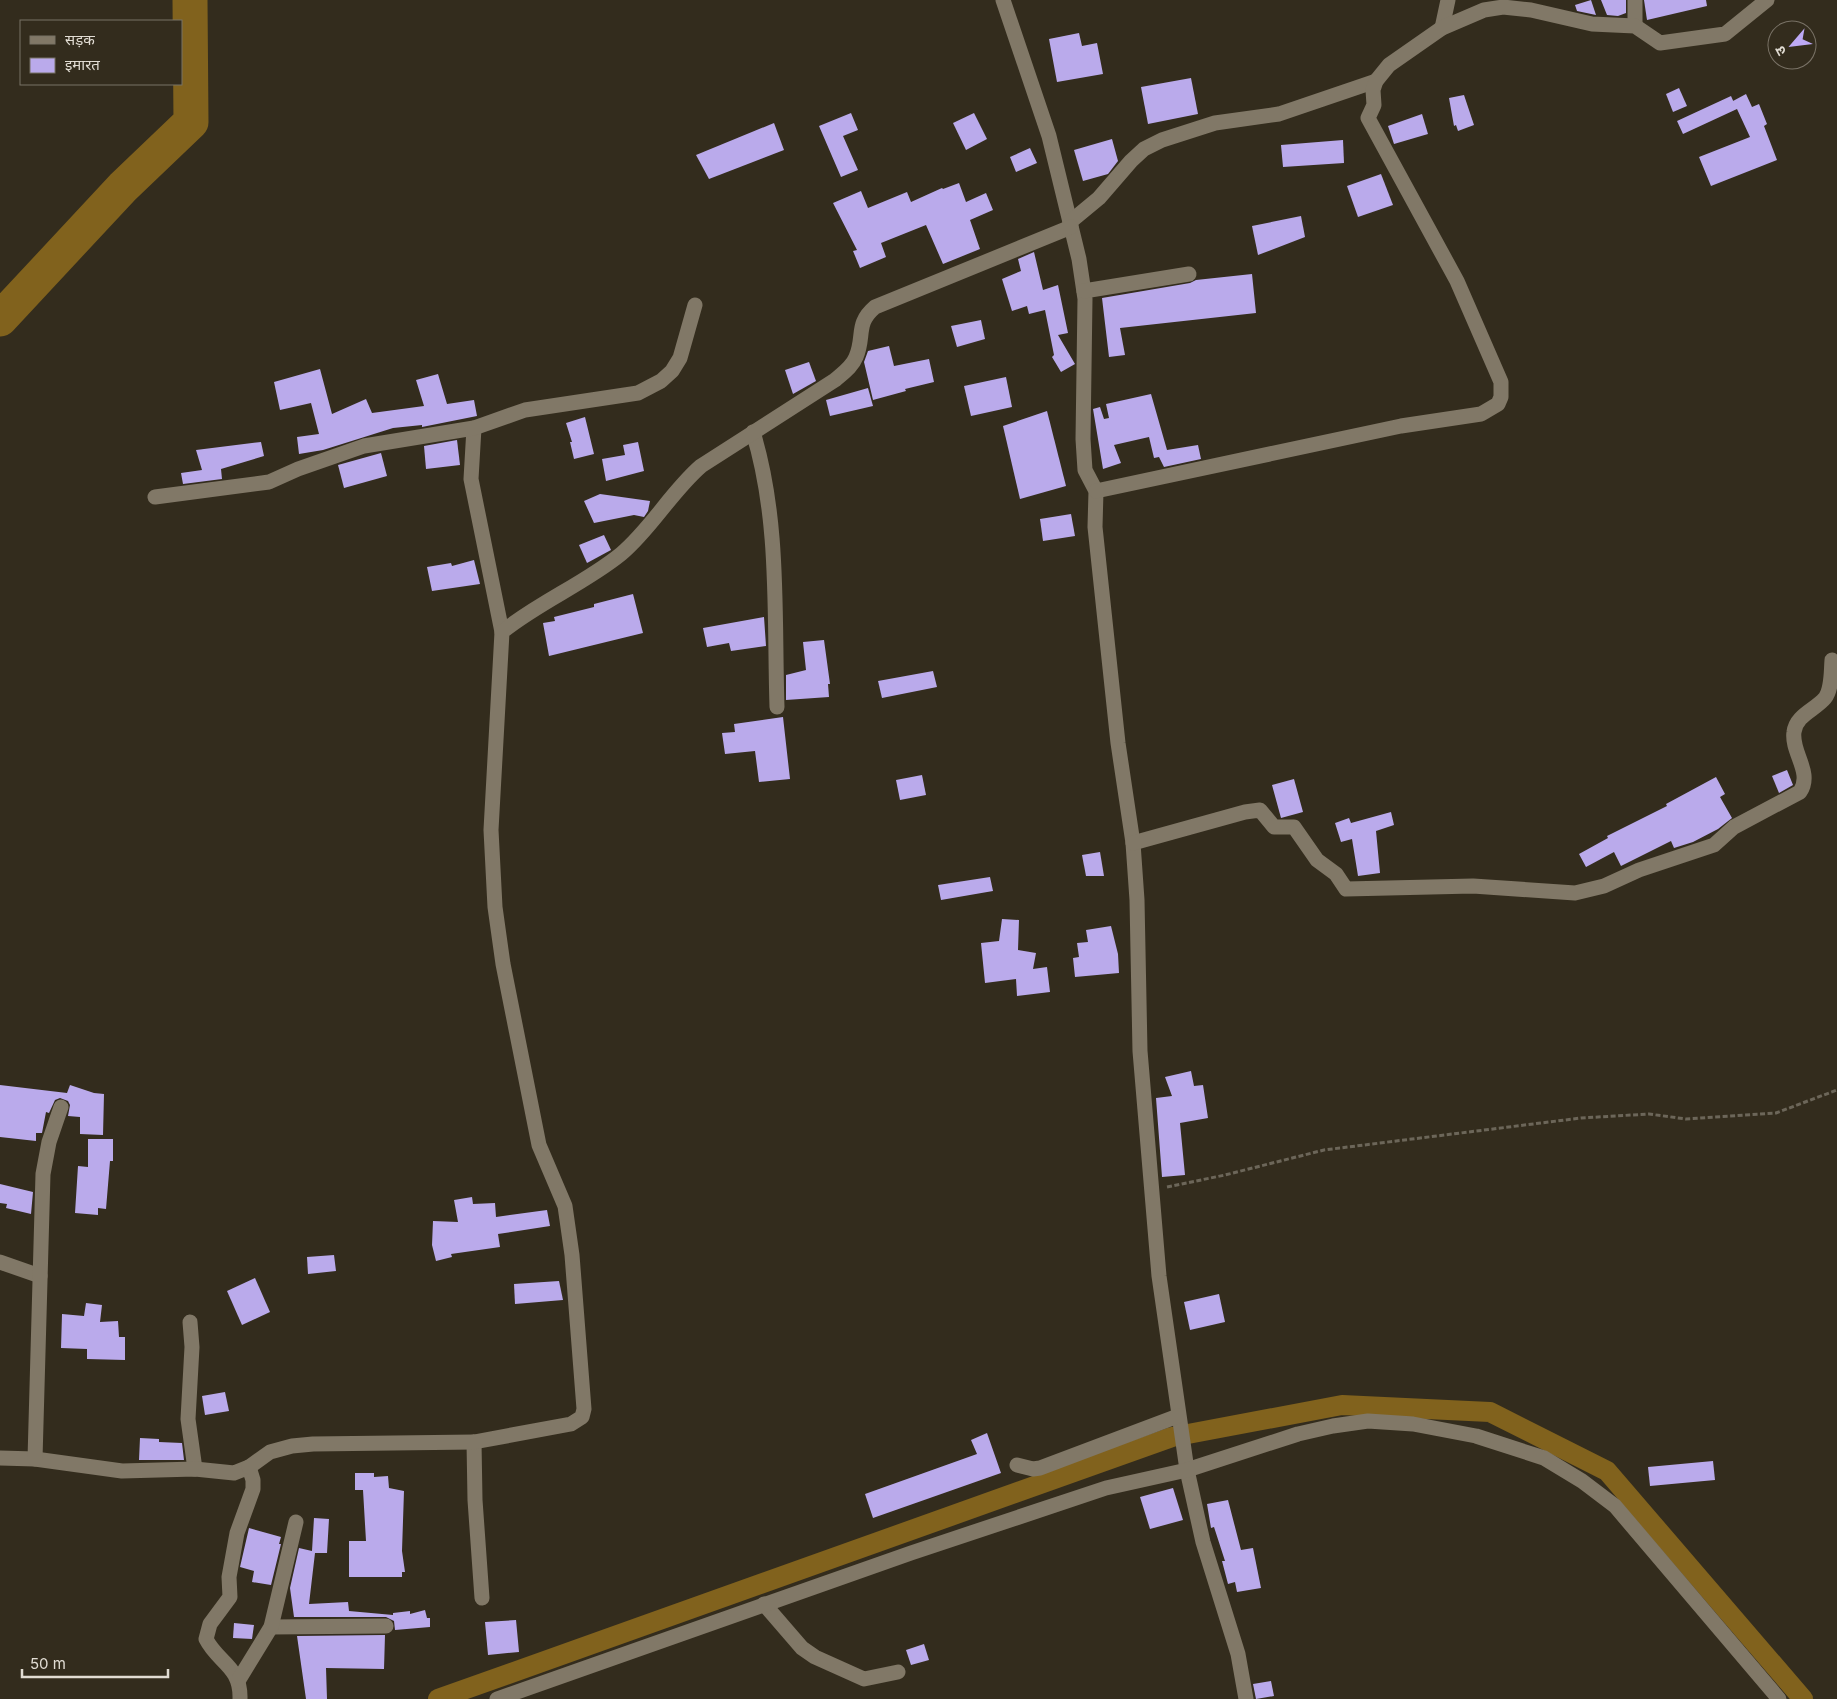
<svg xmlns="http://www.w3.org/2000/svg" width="1837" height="1699" viewBox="0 0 1837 1699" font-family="Inter,'Noto Sans Devanagari',sans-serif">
  <rect width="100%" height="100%" fill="#332c1d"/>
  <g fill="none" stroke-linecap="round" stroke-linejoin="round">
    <polyline stroke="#81621d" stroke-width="20" points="438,1699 1172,1437 1342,1405 1490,1412 1607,1471 1803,1699"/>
    <polyline stroke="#81621d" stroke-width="35" points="0,319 123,187 191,122 190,0"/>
  </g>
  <g fill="#baaaeb">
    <polygon points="1591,0 1596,15 1577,11 1575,5"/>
    <polygon points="1601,0 1626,0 1626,13 1618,16 1607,15"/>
    <polygon points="1644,0 1706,0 1707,6 1647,20"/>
    <polygon points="1079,33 1082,46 1097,43 1103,74 1057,82 1049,39"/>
    <polygon points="1191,78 1198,114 1148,124 1141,87"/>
    <polygon points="1679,88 1687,106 1673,112 1666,94"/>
    <polygon points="1746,94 1752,107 1759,104 1767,124 1764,126 1777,160 1711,186 1699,157 1750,137 1737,109 1683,134 1677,121 1731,96 1735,105 1733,101"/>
    <polygon points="1464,95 1474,125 1458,131 1456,125 1454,126 1449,98"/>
    <polygon points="851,113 858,130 843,136 858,170 841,177 819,126"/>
    <polygon points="974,113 987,139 966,150 953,123"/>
    <polygon points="1422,114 1428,134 1394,144 1388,126"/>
    <polygon points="774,123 784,150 709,179 696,155"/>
    <polygon points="1112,139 1118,161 1108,174 1083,181 1074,150"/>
    <polygon points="1343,140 1344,163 1283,167 1281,145"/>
    <polygon points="1030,148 1037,163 1016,172 1010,157"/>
    <polygon points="1381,174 1393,205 1358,217 1347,186"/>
    <polygon points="959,183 966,202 986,193 993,210 970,220 980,249 943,264 926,225 881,243 886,257 860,268 853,251 857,250 833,203 861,191 868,208 907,192 911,202 942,188 943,189"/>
    <polygon points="1301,216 1305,237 1258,255 1252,226"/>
    <polygon points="1034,252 1043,290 1058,285 1068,333 1058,335 1075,364 1061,372 1052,357 1054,355 1045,310 1029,314 1027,306 1012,311 1002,279 1021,271 1018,259"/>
    <polygon points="1252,274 1256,313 1120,328 1125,355 1109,357 1102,298 1190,283 1196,280"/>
    <polygon points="981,320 985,339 957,347 951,326"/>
    <polygon points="889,346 894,366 929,359 934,382 905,389 906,391 873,400 864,362 868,351"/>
    <polygon points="809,362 816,381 793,394 785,370"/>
    <polygon points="320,369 332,414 366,399 372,413 424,406 416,380 438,374 447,404 474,400 477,416 422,427 422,425 393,428 323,450 299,454 297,437 319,434 311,403 280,410 274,382"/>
    <polygon points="1006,377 1012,407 971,416 964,386"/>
    <polygon points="868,388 873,406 830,416 826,400"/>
    <polygon points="1151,394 1167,450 1198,445 1201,459 1164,467 1159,457 1154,458 1149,437 1114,445 1121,463 1103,469 1093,409 1100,407 1104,419 1109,418 1106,404"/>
    <polygon points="1047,411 1066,486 1020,499 1003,426"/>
    <polygon points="585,417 594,454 574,459 570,442 572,442 566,423"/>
    <polygon points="457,440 460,465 426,469 424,446"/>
    <polygon points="261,442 264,456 221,469 222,479 183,484 181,473 202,470 196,450"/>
    <polygon points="638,442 644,471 606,481 602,459 625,455 623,445"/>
    <polygon points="381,453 387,476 344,488 338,465"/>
    <polygon points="600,494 650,501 648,511 644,517 634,515 594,523 584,501"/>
    <polygon points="1071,514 1075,536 1043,541 1040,519"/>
    <polygon points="604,535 611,550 587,563 579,545"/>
    <polygon points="474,560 480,584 432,591 427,567 451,563 452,566"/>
    <polygon points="633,594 643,633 549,656 543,623 555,621 554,617 594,607 594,604"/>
    <polygon points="764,617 766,646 731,651 729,643 707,647 703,628"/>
    <polygon points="824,640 830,684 828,684 829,697 786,700 786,675 806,670 803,642"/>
    <polygon points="933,671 937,687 882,698 878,681"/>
    <polygon points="783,717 790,779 759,782 755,751 725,754 722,733 735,732 734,724"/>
    <polygon points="1787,770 1793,785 1779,793 1772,776"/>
    <polygon points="922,775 926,795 900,800 896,780"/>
    <polygon points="1716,777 1725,794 1720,797 1732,818 1718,829 1693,842 1674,848 1671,841 1621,866 1614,852 1586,867 1579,854 1608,838 1607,836 1667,806 1666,804"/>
    <polygon points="1294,779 1303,812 1281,818 1272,785"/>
    <polygon points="1391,812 1394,825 1376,831 1380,873 1358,876 1352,839 1341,842 1335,823 1349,818 1351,823"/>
    <polygon points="1100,852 1104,876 1086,876 1082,855"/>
    <polygon points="990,877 993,891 941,900 938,885"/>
    <polygon points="1002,919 1019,920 1018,950 1036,953 1033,969 1047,967 1050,992 1017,996 1016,979 985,983 981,943 999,941"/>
    <polygon points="1111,926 1118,954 1119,973 1075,977 1073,958 1079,957 1077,943 1088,942 1086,930"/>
    <polygon points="1191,1071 1194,1086 1203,1085 1208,1118 1180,1123 1185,1175 1162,1177 1156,1098 1172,1096 1165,1077"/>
    <polygon points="0,1085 67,1093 70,1085 94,1093 104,1094 103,1135 80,1134 80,1117 68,1116 70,1105 68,1101 60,1098 55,1100 49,1113 46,1112 42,1133 36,1133 36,1141 0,1137"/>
    <polygon points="88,1139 113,1139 113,1161 110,1161 106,1209 98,1208 98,1215 75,1213 78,1166 88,1167"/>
    <polygon points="0,1184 33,1192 31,1214 6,1208 7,1204 0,1203"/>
    <polygon points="472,1197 473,1204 495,1203 496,1217 547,1210 550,1226 498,1234 500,1247 451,1254 452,1257 436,1261 432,1245 433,1221 458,1222 454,1200"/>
    <polygon points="334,1255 336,1271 308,1274 307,1257"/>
    <polygon points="255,1278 270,1312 242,1325 227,1291"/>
    <polygon points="559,1281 563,1300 515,1304 514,1284"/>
    <polygon points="1219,1294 1225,1322 1190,1330 1184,1302"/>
    <polygon points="86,1303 102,1305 100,1322 118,1321 119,1337 125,1337 125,1360 87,1359 87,1349 61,1348 62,1314 84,1316"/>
    <polygon points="225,1392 229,1411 205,1415 202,1396"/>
    <polygon points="987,1433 1001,1473 873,1518 865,1494 977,1454 971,1440"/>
    <polygon points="140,1438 159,1439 159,1442 182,1443 184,1460 139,1460"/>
    <polygon points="1713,1461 1715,1480 1650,1486 1648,1467"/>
    <polygon points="355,1473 374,1473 374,1477 388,1476 389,1488 404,1491 402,1551 405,1572 402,1572 402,1577 349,1577 349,1541 366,1541 363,1490 355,1490"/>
    <polygon points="1173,1488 1183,1520 1150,1529 1140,1497"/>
    <polygon points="1228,1500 1241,1550 1253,1548 1261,1588 1237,1592 1235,1582 1228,1584 1222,1561 1225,1561 1214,1527 1211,1528 1207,1504"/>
    <polygon points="314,1518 329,1519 327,1553 315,1553 309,1604 348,1602 349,1611 393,1615 393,1613 410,1611 410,1614 425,1610 427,1618 430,1618 430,1627 395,1630 394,1621 386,1617 294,1617 290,1588 299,1548 312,1551"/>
    <polygon points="249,1528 281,1537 279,1544 281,1544 271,1585 252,1582 254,1571 240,1567"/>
    <polygon points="516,1620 519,1652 488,1655 485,1622"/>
    <polygon points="234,1623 254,1625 252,1639 233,1638"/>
    <polygon points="385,1635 384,1669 326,1668 327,1699 306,1699 297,1636"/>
    <polygon points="924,1644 929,1660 911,1665 906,1650"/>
    <polygon points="1271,1681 1274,1696 1256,1699 1253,1684"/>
  </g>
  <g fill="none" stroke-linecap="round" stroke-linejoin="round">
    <polyline stroke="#6c6659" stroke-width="3" stroke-dasharray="5 2.5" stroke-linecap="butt" points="1167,1187 1225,1175 1324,1150 1581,1118 1649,1114 1686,1119 1776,1113 1837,1090"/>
    <g stroke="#817867" stroke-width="15">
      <polyline points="1003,0 1049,136 1079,259 1085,299 1083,439 1085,470 1096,491 1095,527 1118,743 1133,843 1137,900 1140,1051 1159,1276 1187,1470 1203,1542 1238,1654 1246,1699"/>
      <polyline points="1635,26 1635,0"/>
      <polyline points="1442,28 1448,0"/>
      <polyline points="1070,222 1099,198 1131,161 1144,149 1162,140 1215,123 1279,114 1376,81"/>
      <polyline points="1084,291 1189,274"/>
      <polyline points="474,428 471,479 502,632"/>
      <path d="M753,432C780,520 774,616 777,707"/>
      <polyline points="1096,491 1401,426 1481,414 1498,404 1501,397 1501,382 1457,281 1368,118 1374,105 1373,90 1376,81 1389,65 1442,28 1484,10 1503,7 1531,10 1592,24 1635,26 1660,43 1725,34 1767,0"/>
      <polyline points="155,497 269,482 298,469 364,446 474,428 525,410 638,393 661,381 672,371 680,358 695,305"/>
      <path d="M1133,843L1245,812L1260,810L1274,827H1294L1317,860L1336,874L1346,889L1473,886L1575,893L1604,886L1639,870L1714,845L1734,827L1800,792C1813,772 1791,753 1794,732C1796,715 1815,710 1825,698C1832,689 1831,672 1832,660"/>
      <polyline points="0,1262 40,1276"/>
      <polyline points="190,1322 192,1347 188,1419 195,1469"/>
      <polyline points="474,1442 475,1500 482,1598"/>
      <path d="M0,1458L35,1459L122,1471L195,1469L234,1473L249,1467L253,1480V1489L237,1533L229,1577L230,1597L210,1624L206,1639C218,1663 241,1666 240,1699"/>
      <polyline points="35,1459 43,1174 49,1142 61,1107"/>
      <polyline points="1017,1465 1033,1469 1040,1468 1178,1416"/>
      <path d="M249,1467L270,1452L292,1446L313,1444L474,1442L571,1424L582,1417L584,1409L572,1255L565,1206L539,1145L503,964L495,907L491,830L502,632C539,602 584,584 621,554C651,529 671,492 701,466L835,380C843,373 852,367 856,357C865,336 855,324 875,307L1071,227"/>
      <polyline points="764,1604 802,1648 815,1657 864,1679 898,1672"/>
      <polyline points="271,1627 386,1626"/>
      <polyline points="238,1681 271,1627 296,1522"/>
      <polyline points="497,1699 911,1553 1106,1488 1187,1470 1298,1434 1333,1426 1368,1421 1413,1424 1476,1436 1544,1458 1582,1481 1615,1506 1779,1699"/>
    </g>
  </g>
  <rect x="20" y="20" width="162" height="65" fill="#332c1d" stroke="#797266"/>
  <rect x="30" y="36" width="25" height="8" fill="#817867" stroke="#797266"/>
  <text x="65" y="45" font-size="15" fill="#e1dcd3">सड़क</text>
  <rect x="30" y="58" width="25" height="15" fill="#baaaeb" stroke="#797266"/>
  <text x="65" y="70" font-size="15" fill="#e1dcd3">इमारत</text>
  <g transform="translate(1792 45) rotate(242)"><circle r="24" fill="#332c1d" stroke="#797266"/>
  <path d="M0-4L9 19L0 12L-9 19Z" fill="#bda9f5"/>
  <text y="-8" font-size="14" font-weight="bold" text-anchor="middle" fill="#e1dcd3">उ</text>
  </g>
  <path d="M22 1669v8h146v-8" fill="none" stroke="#e1dcd3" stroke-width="2.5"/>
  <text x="30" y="1669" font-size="15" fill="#e1dcd3" stroke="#332c1d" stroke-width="4" paint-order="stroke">50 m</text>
</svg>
